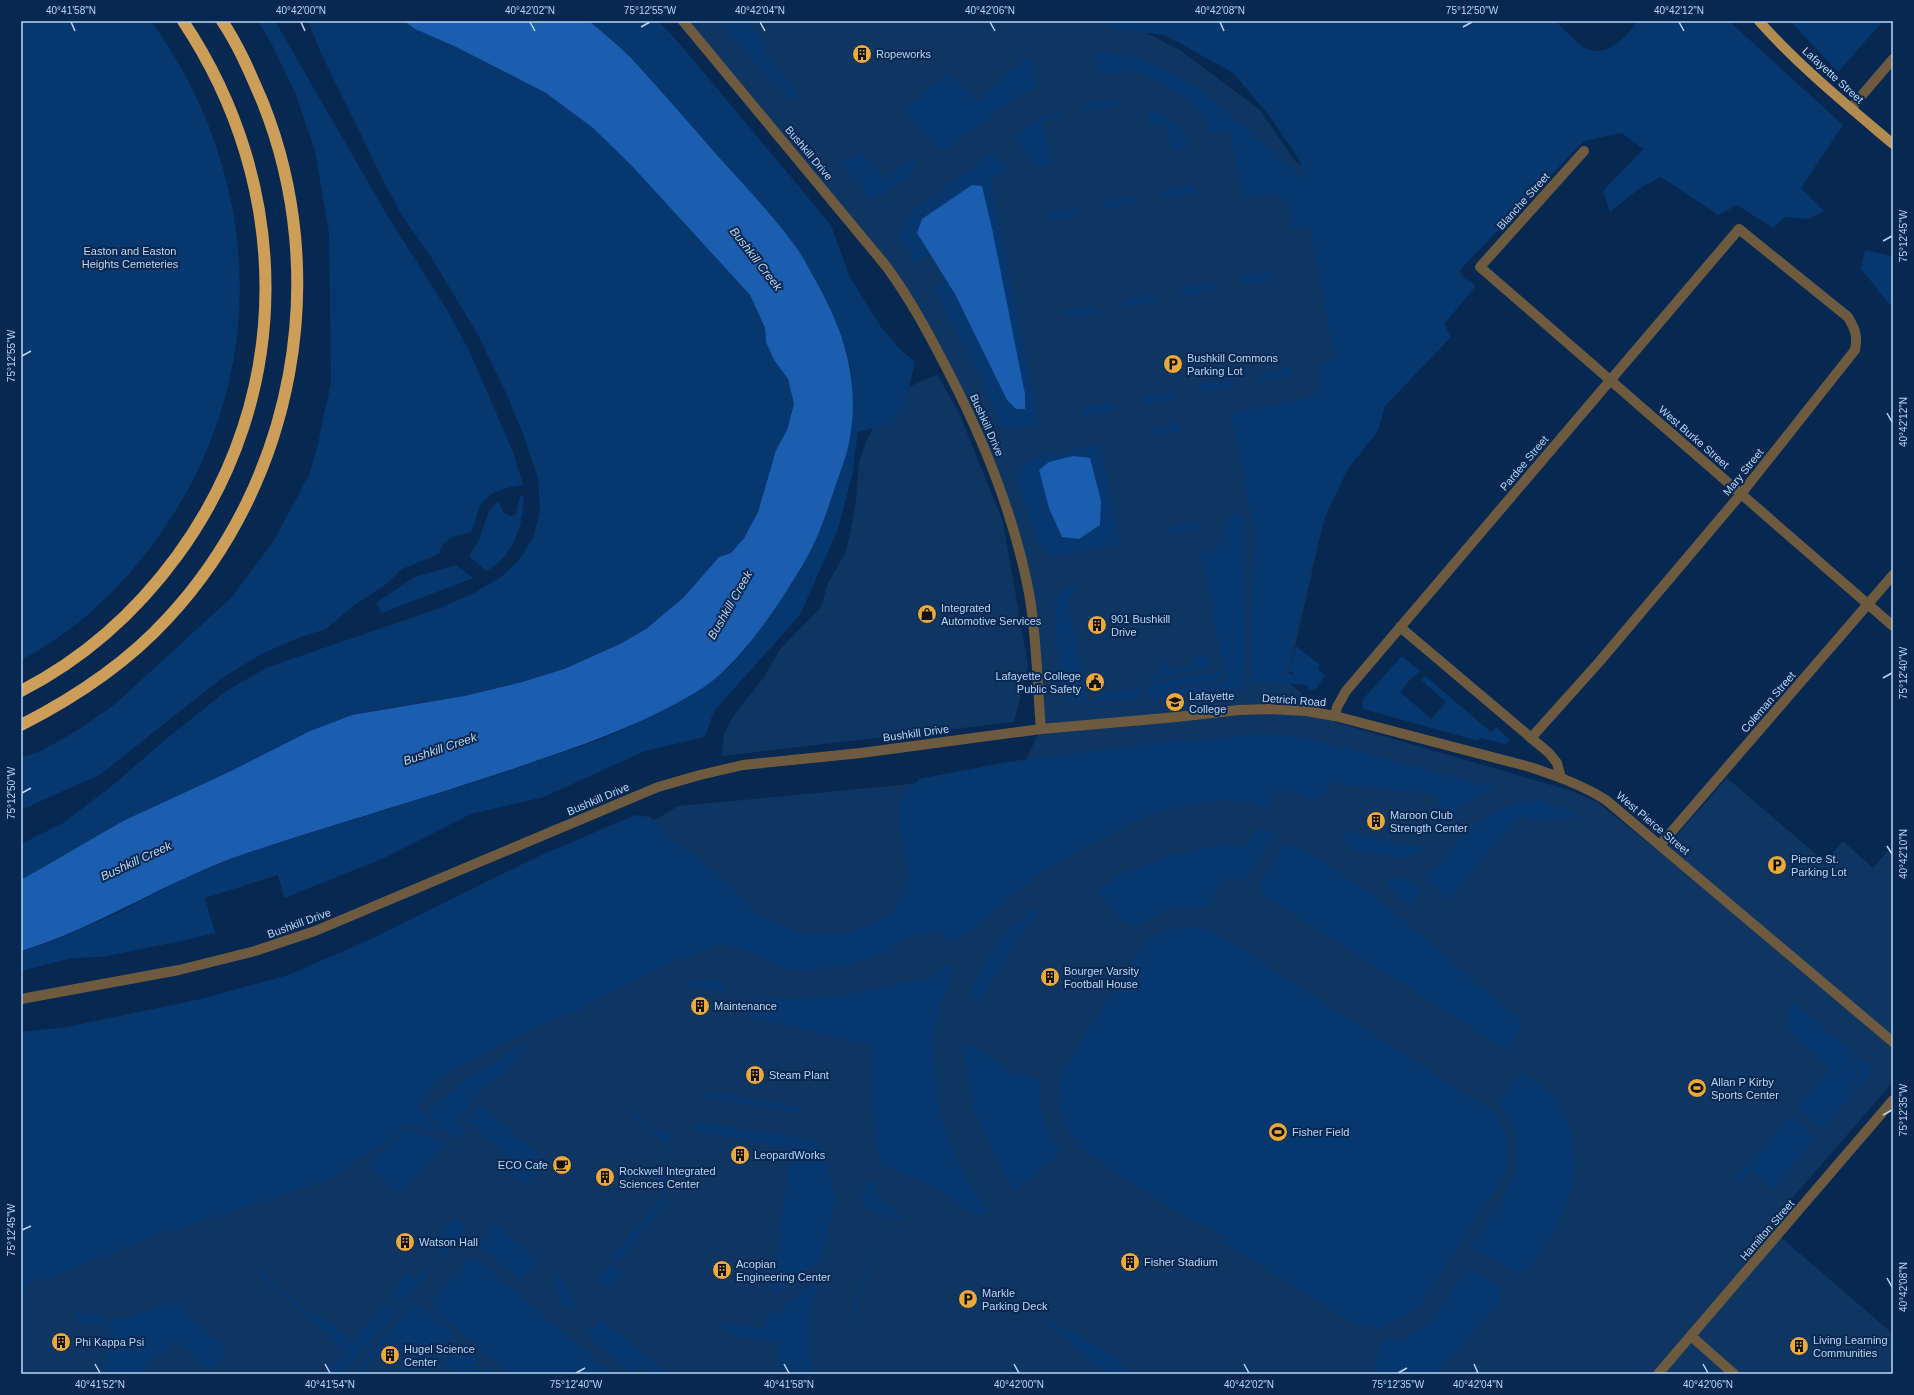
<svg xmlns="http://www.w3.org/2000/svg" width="1914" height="1395" viewBox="0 0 1914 1395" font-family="Helvetica,sans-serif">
  <rect width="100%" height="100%" fill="#072851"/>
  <g fill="#0f3562">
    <polygon points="683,21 1123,21 1180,50 1260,110 1295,161 1385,219 1420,234 1464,275 1346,388 1323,524 1287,681 1335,722 1569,790 1597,802 1661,853 1727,778 1825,862 1843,841 1873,868 1893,845 1893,1082 1768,1226 1893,1334 1893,1374 21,1374 21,1053 205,1012 600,846 660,817 678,806 901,785 1021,769 1041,729 1031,613 999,482 912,304"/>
    <polygon points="937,374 959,413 1003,522 1028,666 1014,722 722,756 724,734 734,715 764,677 781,648 821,607 828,583 846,552 855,508 859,462 867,439 894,394"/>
  </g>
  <g fill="#06376f" fill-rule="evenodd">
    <path d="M21,21H151C264,177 272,379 158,537C122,588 76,631 21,660Z"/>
    <path d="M258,21H275L387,215L444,305L469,350L513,452L523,485C507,487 486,492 479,508C476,516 475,524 471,532C455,536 444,537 439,554L402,569L384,586L353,606L326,629L298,638L262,654L222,678L101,774L21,810V758L43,750L78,730L115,704L231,598L273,542L309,475L317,448L331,382L329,233L315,151L295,92L271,43Z"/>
    <polygon points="308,21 404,21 415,29 454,46 546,93 593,128 632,166 750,295 765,328 766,342 774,360 788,379 794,404 787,430 776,450 758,512 744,538 731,553 719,557 683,598 646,629 620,644 564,669 522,682 464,696 352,715 310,731 231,771 123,821 21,880 21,844 63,823 113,785 165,740 226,691 268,667 440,608 474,593 501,577 519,560 534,536 540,509 538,478 523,434 506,393 478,335 431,257 403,217 385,184 320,51"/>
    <polygon points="589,21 658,21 680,44 831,225 849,275 865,302 881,327 900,349 915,362 904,408 891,424 858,432 852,476 838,529 800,615 714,711 705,737 645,751 544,797 471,814 384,858 284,898 278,875 205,898 215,933 186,940 102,957 72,958 21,971 21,951 50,942 117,913 185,878 243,854 481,780 602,739 631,726 727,669 746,648 790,586 810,552 821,526 850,439 852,374 846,349 835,319 820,289 795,246 770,214 628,55"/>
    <polygon points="719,21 746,21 768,47 763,51 796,90 796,95 788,100"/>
    <path d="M1095,21H1555C1563,28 1576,43 1585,48C1607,59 1626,37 1638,21H1729L1843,125L1801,188L1824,211L1808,219L1785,217L1773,228L1737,205L1718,215L1661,177L1640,188L1610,212L1603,191L1643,149L1622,133L1584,141L1457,273L1476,286L1444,324L1451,337L1385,406L1378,431L1348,469L1328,510L1318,539L1286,673L1294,675V673L1289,672L1296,646L1320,665L1317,669L1325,675L1317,688L1309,691L1308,686L1305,685L1256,682L1251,676L1254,530L1232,419L1233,413L1308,398C1327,388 1317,379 1319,363L1335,359L1309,226L1292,228C1290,223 1290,217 1289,212C1281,187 1264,194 1244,198L1240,185L1230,130L1211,133C1208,128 1206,122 1203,117C1190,98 1152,75 1129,71C1120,70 1111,76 1102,75L1098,70L1095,52L1102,51L1113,55L1136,57L1159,67L1200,89L1305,179L1299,159L1268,114L1233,73L1165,35L1118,30Z"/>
    <polygon points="1790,21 1883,21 1838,72"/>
    <polygon points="1024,59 1031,60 1036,88 1024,92 1015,98 947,149 941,149 935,146 904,110 949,72 977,102"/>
    <polygon points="1115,98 1118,101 1117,106 1088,111 1084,109 1084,106 1087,103"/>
    <path d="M1151,109C1163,113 1192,133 1187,148L1172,151L1166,124L1152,127L1149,124L1147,113Z"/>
    <polygon points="1058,112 1060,114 1059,118 1042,121 1052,165 1037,167 1015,138 1015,135 1040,116"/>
    <path d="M860,150L885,179L909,160H913L916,167C911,178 882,199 870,199L842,165Z"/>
    <path d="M991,154H994L1007,171V173L990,177L1039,424C1027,427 1012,432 1001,425L981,377L934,289L949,280L932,252L916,263L898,235L905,221L914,210Z"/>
    <polygon points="1193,185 1196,187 1195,193 1167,198 1163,196 1162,193 1165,190"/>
    <polygon points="1135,196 1137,199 1136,204 1108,209 1104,207 1103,204 1106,201"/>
    <polygon points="1076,208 1079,212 1077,216 1049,221 1045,219 1048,213"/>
    <polygon points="1865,250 1893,256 1893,305 1891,306 1861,269"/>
    <polygon points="1272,271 1274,273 1273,279 1245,284 1241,282 1240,279 1243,276"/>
    <polygon points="1213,282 1216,286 1214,290 1186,295 1182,293 1181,290 1184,287"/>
    <polygon points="1154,294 1157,298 1155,301 1127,307 1123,304 1122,301 1125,299"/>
    <polygon points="1095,305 1098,308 1096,313 1068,318 1064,316 1063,313 1066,310"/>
    <polygon points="1291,368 1294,372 1292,376 1264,381 1260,379 1259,376 1262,373"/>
    <polygon points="1232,379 1235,382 1233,387 1205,392 1201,390 1200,387 1203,384"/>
    <polygon points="1172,391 1175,393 1174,399 1146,404 1142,402 1141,399 1144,396"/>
    <polygon points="1113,403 1116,405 1115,411 1086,416 1082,414 1085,408"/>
    <polygon points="1179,423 1182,428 1180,431 1152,436 1148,434 1150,429"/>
    <polygon points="1100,444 1120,544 1049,558 1048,553 1038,545 1017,480 1019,468 1030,459"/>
    <path d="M520,496L524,497C523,526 513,557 486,571L469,556L479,540L489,511L498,501L504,513L510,516L516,515Z"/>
    <path d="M1243,513L1246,530V547L1243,688L1148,699L1147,696L1150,684L1219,671L1221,680L1177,685V688L1226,683L1203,561L1199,562L1198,555C1225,550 1222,539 1227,516Z"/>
    <polygon points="1198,521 1201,526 1199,529 1171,534 1167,532 1170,526"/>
    <polygon points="456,565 473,578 382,613 376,603 415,577"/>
    <polygon points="1074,585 1075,589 1072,595 1067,596 1086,697 1088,697 1089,701 1097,699 1098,695 1144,687 1140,694 1133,700 1076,702 1070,700 1061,690 1054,601 1060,590"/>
    <polygon points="1208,654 1211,667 1149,679 1149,676 1161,673 1159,663 1166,663 1169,670 1193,665 1192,660 1194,657"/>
    <polygon points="1402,656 1420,671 1416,676 1414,675 1400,692 1431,719 1446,702 1421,680 1425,676 1491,732 1496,727 1510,740 1506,744 1480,738 1479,741 1363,709 1362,704 1364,698"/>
    <polygon points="1257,734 1300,736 1495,788 1475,798 1460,809 1435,836 1441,813 1433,811 1435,804 1439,805 1440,801 1437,797 1437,794 1328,783 1325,798 1309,799 1279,789 1275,790 1268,809 1249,803 1230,800 1212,801 1157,812 1130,823 1065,858 1019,889 962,939 944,942 941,930 898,941 890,952 852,964 802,971 781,967 750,952 723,944 703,950 663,967 572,1014 544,1023 478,1057 438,1079 418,1109 442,1133 408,1125 398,1134 330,1179 129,1245 77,1268 27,1284 21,1315 21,1032 66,1027 201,999 288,975 371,939 537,857 635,815 650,817 673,843 692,852 730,886 758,914 800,933 849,933 893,913 908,877 899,825 900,800 919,779 1007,762 1131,746"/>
    <path d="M1538,800L1562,808L1576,816L1575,818L1526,820L1525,817H1518L1449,900L1424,877C1443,864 1454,844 1471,829C1490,812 1514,802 1538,800Z"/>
    <path d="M1259,829L1271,831L1273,838L1245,882L1231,877C1215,884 1214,903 1204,907C1190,907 1176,907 1162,912C1149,916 1142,925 1128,926L1098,894C1107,871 1193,849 1217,846C1226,845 1236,847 1245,848L1255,832Z"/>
    <polygon points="1345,831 1422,848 1419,854 1415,854 1414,857 1406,858 1353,850 1347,846 1343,840"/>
    <polygon points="1288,844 1303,849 1373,895 1522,1021 1523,1024 1508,1051 1262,894 1259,887 1260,883 1282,847"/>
    <polygon points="1401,878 1409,881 1422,893 1410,906 1386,884 1393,879"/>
    <polygon points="1034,908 1038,910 975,1008 973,988 979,973 1006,930"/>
    <path d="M1189,927L1202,928L1214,931L1476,1101C1482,1105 1490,1108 1494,1114C1509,1131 1511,1156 1503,1177L1421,1304L1404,1317L1384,1325L1385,1330L1362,1325L1337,1314L1224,1242L1227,1238L1203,1223L1200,1227L1091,1156L1069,1134L1064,1126L1059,1108L1058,1095L1062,1071L1131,963L1144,945L1154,937L1169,929Z"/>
    <path d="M945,964L954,969C947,990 937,1011 934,1033C933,1042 934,1052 934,1060C935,1115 954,1166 987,1209L978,1218C949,1195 917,1177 882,1166C868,1126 874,1085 869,1045L740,1015L739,1007L743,1003L758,999H785L845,995L932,977Z"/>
    <polygon points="710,980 719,982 724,986 725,993 682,985 693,981"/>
    <path d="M1793,1002L1874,1070L1823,1129L1798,1107L1831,1068L1793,1035L1791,1037L1788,1007ZM1843,1050C1865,1060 1859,1083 1847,1098L1846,1094C1856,1083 1861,1070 1849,1057C1847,1055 1845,1053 1843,1050Z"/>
    <polygon points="532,1038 533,1039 504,1074 489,1082 457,1120 467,1130 458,1140 425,1113 466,1080"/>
    <path d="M962,1044L968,1048L971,1044L1011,1071L1041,1081C1040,1110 1041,1129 1062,1151L1015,1191L994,1156L972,1106L963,1051L959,1047Z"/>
    <path d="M1520,1071C1534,1082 1555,1093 1563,1110C1573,1131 1577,1159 1573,1182C1569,1205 1544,1257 1526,1271C1522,1274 1519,1274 1515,1274L1471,1246C1501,1200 1541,1159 1499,1104Z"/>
    <polygon points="703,1091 800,1107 799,1113 702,1097"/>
    <polygon points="479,1104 547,1162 526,1187 504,1168 511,1159 466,1120"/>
    <polygon points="627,1108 653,1129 671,1132 668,1158 665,1158 666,1145 625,1110"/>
    <polygon points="1791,1116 1816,1138 1772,1189 1751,1170 1740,1182 1736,1179"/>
    <polygon points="695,1122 818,1140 836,1196 821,1261 777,1292 771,1291 792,1147 693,1131"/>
    <polygon points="406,1129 447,1141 399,1196 368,1164"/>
    <polygon points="657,1164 672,1166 666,1203 646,1229 640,1224 666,1194 654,1184"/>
    <path d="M869,1181L877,1182L874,1193L906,1220C890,1217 863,1215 862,1194C861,1188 864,1184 869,1181Z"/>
    <polygon points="454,1217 464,1226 465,1230 442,1257 439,1258 436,1256 444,1246 436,1239"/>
    <polygon points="495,1224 539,1261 522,1281 478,1245"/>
    <polygon points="639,1225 645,1229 618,1262 612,1257"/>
    <polygon points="874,1247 876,1247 854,1317 851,1316"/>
    <polygon points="469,1258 473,1261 476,1258 613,1374 509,1374 432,1308 435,1306 431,1303"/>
    <polygon points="611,1262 623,1272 608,1289 597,1280"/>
    <polygon points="260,1268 268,1278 317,1319 321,1315 352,1342 384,1304 384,1306 387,1303 397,1312 342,1374 325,1374 346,1351 257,1272"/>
    <polygon points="425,1269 427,1275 401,1305 398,1305 391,1299 394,1296 391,1292 408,1272 416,1279"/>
    <path d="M1473,1270L1478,1271L1500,1286L1502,1292L1499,1303L1437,1374H1375L1380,1339C1387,1339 1396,1341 1402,1339C1431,1330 1446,1299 1462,1276L1467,1271Z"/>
    <polygon points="556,1273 558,1274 579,1311 562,1306 553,1285"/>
    <path d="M819,1277C809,1313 803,1336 814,1374H789L776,1362L779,1338L774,1342L737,1336L729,1331L719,1328L721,1322L765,1329L768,1311L784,1313L786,1303Z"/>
    <polygon points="180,1301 190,1317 228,1351 209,1371 176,1340 162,1356 158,1354 145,1370 150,1374 105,1374 111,1318 115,1320"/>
    <polygon points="413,1304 417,1304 454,1335 423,1371 388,1340 358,1374 352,1374"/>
    <polygon points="77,1313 104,1315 105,1319 100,1365 98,1365 103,1325 76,1322"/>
    <polygon points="601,1319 667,1374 648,1374 639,1366 633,1374 587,1335"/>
    <polygon points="1043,1321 1052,1322 1065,1332 1069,1329 1116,1358 1115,1361 1135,1374 1108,1374"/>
    <polygon points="460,1344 479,1360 474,1366 482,1373 488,1366 496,1374 456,1374 443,1363"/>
  </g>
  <g fill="#1b5dae">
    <path d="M404,21H589C603,33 617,44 630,57C660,89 688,122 717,155C743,184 770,212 793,243C801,253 807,265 813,276C843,328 860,377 850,438C847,455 840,473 834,490C826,514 818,539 805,561C782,600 742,662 704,687C649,722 589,743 527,764C435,796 340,822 247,853C169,879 100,927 21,951V880L123,821L231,771L310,731L352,715L464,696L522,682L564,669L620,644L646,629L683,598L719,557L731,553L744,538L758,512L776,450L787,430L794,404L788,379L774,360L766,342L765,328L750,295L632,166L593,128L546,93L454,46L415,29Z"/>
    <polygon points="972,185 982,186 993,233 1025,394 1025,409 1016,409 1007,400 955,294 917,233 922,219"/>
    <polygon points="1073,456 1090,458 1101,501 1100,525 1079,539 1062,537 1049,508 1039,470 1049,462"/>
  </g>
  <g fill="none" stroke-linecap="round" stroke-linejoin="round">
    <g stroke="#6e5b3f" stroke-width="10">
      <polyline points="1851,108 1893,59"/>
      <polyline points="1584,151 1480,267 1893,626"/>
      <polyline points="1400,627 1549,753 1557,763 1561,778"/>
      <path d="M1335,716L1337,707L1346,691L1739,229L1848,317C1855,329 1858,336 1855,350L1741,494L1600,661L1531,738"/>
      <path d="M1041,729L1177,717L1239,710L1269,709L1306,711L1335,716L1530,767C1557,776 1582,785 1606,800L1893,1042"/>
      <polyline points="1661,844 1893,575"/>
      <polyline points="1691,1336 1734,1374"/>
      <polyline points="1658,1374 1893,1100"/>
    </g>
    <path stroke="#6e5b3f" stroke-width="10" d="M21,999L179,970L255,951L315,931L658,787L700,775L743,765L861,753L1041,729C1037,684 1037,637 1029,593C1014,515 985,443 949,373C930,336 911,300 886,266L683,21"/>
    <path stroke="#b28b51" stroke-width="10" d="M1759,21C1799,66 1847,105 1893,144"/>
    <g stroke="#cd9e57" stroke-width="12">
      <path d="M21,691C83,659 136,612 177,556C295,395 293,186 183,21"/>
      <path d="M21,725C76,697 126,664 168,618C295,481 332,276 263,103C251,75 239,46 222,21"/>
    </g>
  </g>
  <path fill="none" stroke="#bcd5f5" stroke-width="1.5" d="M71,22L75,31M301,22L305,31M530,22L535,31M760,22L765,31M990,22L995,31M1220,22L1224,31M1679,22L1684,31M641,27L650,22M1463,27L1472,22M1883,241L1892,236M22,356L31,351M1887,413L1892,422M1883,678L1892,673M22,793L31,788M1887,846L1892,854M1883,1115L1892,1110M22,1230L31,1226M1887,1278L1892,1287M95,1364L100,1373M325,1364L330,1373M784,1364L789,1373M1014,1364L1019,1373M1244,1364L1249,1373M1474,1364L1478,1373M1703,1364L1708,1373M576,1373L585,1368M1398,1373L1407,1368"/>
  <defs>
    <symbol id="building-disc" viewBox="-11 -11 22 22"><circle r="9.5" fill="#eba93a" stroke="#072851"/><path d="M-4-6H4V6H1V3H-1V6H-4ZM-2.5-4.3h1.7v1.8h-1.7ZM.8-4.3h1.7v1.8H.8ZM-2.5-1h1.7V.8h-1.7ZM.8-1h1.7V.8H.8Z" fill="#111"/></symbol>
    <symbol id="parking-disc" viewBox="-11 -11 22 22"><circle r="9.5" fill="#eba93a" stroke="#072851"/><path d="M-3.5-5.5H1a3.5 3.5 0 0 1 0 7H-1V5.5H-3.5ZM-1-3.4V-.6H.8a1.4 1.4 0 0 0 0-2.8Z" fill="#111"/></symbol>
    <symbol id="shop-disc" viewBox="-11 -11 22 22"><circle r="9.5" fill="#eba93a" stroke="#072851"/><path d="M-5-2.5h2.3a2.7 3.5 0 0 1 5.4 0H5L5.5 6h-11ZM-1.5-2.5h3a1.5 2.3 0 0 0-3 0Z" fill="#111"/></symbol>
    <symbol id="civic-disc" viewBox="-11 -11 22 22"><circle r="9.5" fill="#eba93a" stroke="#072851"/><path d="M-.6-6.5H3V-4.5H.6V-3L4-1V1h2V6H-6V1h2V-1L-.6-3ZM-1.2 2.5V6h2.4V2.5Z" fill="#111"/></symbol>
    <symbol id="university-disc" viewBox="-11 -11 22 22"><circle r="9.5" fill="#eba93a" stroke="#072851"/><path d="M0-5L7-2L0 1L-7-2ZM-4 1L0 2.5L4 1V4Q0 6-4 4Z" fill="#111"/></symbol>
    <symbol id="stadium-disc" viewBox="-11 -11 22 22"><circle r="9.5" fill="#eba93a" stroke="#072851"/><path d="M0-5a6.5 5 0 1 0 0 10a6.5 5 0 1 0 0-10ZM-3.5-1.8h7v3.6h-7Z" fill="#111"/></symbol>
    <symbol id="cafe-disc" viewBox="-11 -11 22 22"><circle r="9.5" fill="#eba93a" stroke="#072851"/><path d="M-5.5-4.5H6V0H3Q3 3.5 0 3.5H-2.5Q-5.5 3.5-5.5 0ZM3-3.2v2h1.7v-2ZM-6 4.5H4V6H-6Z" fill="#111"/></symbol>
  </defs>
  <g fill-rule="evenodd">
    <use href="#building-disc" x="851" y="43" width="22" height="22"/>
    <use href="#parking-disc" x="1162" y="353" width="22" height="22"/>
    <use href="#shop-disc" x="916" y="603" width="22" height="22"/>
    <use href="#building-disc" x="1086" y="614" width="22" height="22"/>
    <use href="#civic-disc" x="1084" y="671" width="22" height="22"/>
    <use href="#university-disc" x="1164" y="691" width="22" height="22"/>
    <use href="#building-disc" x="1365" y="810" width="22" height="22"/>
    <use href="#parking-disc" x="1766" y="854" width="22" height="22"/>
    <use href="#building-disc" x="1039" y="966" width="22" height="22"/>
    <use href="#building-disc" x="689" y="995" width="22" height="22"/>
    <use href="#building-disc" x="744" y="1064" width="22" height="22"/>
    <use href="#stadium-disc" x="1686" y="1077" width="22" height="22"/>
    <use href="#stadium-disc" x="1267" y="1121" width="22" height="22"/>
    <use href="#building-disc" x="729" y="1144" width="22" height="22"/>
    <use href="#cafe-disc" x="551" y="1154" width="22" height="22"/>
    <use href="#building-disc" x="594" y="1166" width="22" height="22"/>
    <use href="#building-disc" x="394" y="1231" width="22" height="22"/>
    <use href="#building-disc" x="1119" y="1251" width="22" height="22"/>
    <use href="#building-disc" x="711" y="1259" width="22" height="22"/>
    <use href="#parking-disc" x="957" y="1288" width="22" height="22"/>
    <use href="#building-disc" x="50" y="1331" width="22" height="22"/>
    <use href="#building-disc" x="1788" y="1335" width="22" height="22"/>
    <use href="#building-disc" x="379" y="1344" width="22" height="22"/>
  </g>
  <g text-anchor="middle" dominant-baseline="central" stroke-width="4" stroke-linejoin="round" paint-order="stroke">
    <g font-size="11" fill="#bcd5f5" stroke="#072851" text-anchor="start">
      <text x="876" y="54">Ropeworks</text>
      <text x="1187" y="358">Bushkill Commons<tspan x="1187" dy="13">Parking Lot</tspan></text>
      <text x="941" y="608">Integrated<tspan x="941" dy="13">Automotive Services</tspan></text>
      <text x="1111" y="619">901 Bushkill<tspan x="1111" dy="13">Drive</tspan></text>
      <text x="1081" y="676" text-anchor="end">Lafayette College<tspan x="1081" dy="13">Public Safety</tspan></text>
      <text x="1189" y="696">Lafayette<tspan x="1189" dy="13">College</tspan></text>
      <text x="1390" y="815">Maroon Club<tspan x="1390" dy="13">Strength Center</tspan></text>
      <text x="1791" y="859">Pierce St.<tspan x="1791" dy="13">Parking Lot</tspan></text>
      <text x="1064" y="971">Bourger Varsity<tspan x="1064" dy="13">Football House</tspan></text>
      <text x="714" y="1006">Maintenance</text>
      <text x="769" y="1075">Steam Plant</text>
      <text x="1711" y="1082">Allan P Kirby<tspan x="1711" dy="13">Sports Center</tspan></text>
      <text x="1292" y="1132">Fisher Field</text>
      <text x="754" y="1155">LeopardWorks</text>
      <text x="548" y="1165" text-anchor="end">ECO Cafe</text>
      <text x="619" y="1171">Rockwell Integrated<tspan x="619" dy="13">Sciences Center</tspan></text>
      <text x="419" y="1242">Watson Hall</text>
      <text x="1144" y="1262">Fisher Stadium</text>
      <text x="736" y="1264">Acopian<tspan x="736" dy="13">Engineering Center</tspan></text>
      <text x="982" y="1293">Markle<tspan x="982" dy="13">Parking Deck</tspan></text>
      <text x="1813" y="1340">Living Learning<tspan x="1813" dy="13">Communities</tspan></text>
      <text x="75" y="1342">Phi Kappa Psi</text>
      <text x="404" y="1349">Hugel Science<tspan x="404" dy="13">Center</tspan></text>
    </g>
    <g font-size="11" fill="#bcd5f5" stroke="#072851">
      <text transform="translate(1833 75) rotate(42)">Lafayette Street</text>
      <text transform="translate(809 153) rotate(50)">Bushkill Drive</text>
      <text transform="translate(1523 201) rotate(-48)">Blanche Street</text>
      <text transform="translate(987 425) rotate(66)">Bushkill Drive</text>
      <text transform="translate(1694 437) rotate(41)">West Burke Street</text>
      <text transform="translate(1524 463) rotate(-50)">Pardee Street</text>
      <text transform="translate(1743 472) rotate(-51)">Mary Street</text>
      <text transform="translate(1294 700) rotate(4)">Detrich Road</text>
      <text transform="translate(1768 702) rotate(-49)">Coleman Street</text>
      <text transform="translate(916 733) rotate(-8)">Bushkill Drive</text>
      <text transform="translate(598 799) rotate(-23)">Bushkill Drive</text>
      <text transform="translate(1653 823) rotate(40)">West Pierce Street</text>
      <text transform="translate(299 923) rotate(-20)">Bushkill Drive</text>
      <text transform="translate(1767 1230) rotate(-49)">Hamilton Street</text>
    </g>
    <g font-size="11" fill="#c6d6ec" stroke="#072851">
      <text x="130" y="251">Easton and Easton<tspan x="130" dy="13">Heights Cemeteries</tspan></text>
    </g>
    <g font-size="12" font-style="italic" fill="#c3d3e9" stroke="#072851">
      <text transform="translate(756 259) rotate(52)">Bushkill Creek</text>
      <text transform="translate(730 605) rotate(-60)">Bushkill Creek</text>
      <text transform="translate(440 749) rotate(-19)">Bushkill Creek</text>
      <text transform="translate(136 861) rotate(-25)">Bushkill Creek</text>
    </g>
  </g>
  <rect width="1914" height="1395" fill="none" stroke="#072851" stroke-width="44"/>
  <rect x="22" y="22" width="1870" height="1351" fill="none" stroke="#bcd5f5" stroke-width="1.5"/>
  <g font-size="10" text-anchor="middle" fill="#bcd5f5">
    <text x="71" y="14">40°41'58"N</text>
    <text x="301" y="14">40°42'00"N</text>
    <text x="530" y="14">40°42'02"N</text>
    <text x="650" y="14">75°12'55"W</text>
    <text x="760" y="14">40°42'04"N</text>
    <text x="990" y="14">40°42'06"N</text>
    <text x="1220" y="14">40°42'08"N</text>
    <text x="1472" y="14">75°12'50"W</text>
    <text x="1679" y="14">40°42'12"N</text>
    <text transform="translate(1903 236) rotate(-90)" y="4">75°12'45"W</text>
    <text transform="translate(11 356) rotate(-90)" y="4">75°12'55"W</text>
    <text transform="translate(1903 422) rotate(-90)" y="4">40°42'12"N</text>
    <text transform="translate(1903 673) rotate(-90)" y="4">75°12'40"W</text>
    <text transform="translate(11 793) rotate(-90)" y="4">75°12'50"W</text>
    <text transform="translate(1903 854) rotate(-90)" y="4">40°42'10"N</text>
    <text transform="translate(1903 1110) rotate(-90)" y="4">75°12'35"W</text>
    <text transform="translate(11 1230) rotate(-90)" y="4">75°12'45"W</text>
    <text transform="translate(1903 1287) rotate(-90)" y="4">40°42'08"N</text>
    <text x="100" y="1388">40°41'52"N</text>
    <text x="330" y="1388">40°41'54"N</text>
    <text x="576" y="1388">75°12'40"W</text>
    <text x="789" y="1388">40°41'58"N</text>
    <text x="1019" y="1388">40°42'00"N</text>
    <text x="1249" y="1388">40°42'02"N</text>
    <text x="1398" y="1388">75°12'35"W</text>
    <text x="1478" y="1388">40°42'04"N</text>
    <text x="1708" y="1388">40°42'06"N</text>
  </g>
</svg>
